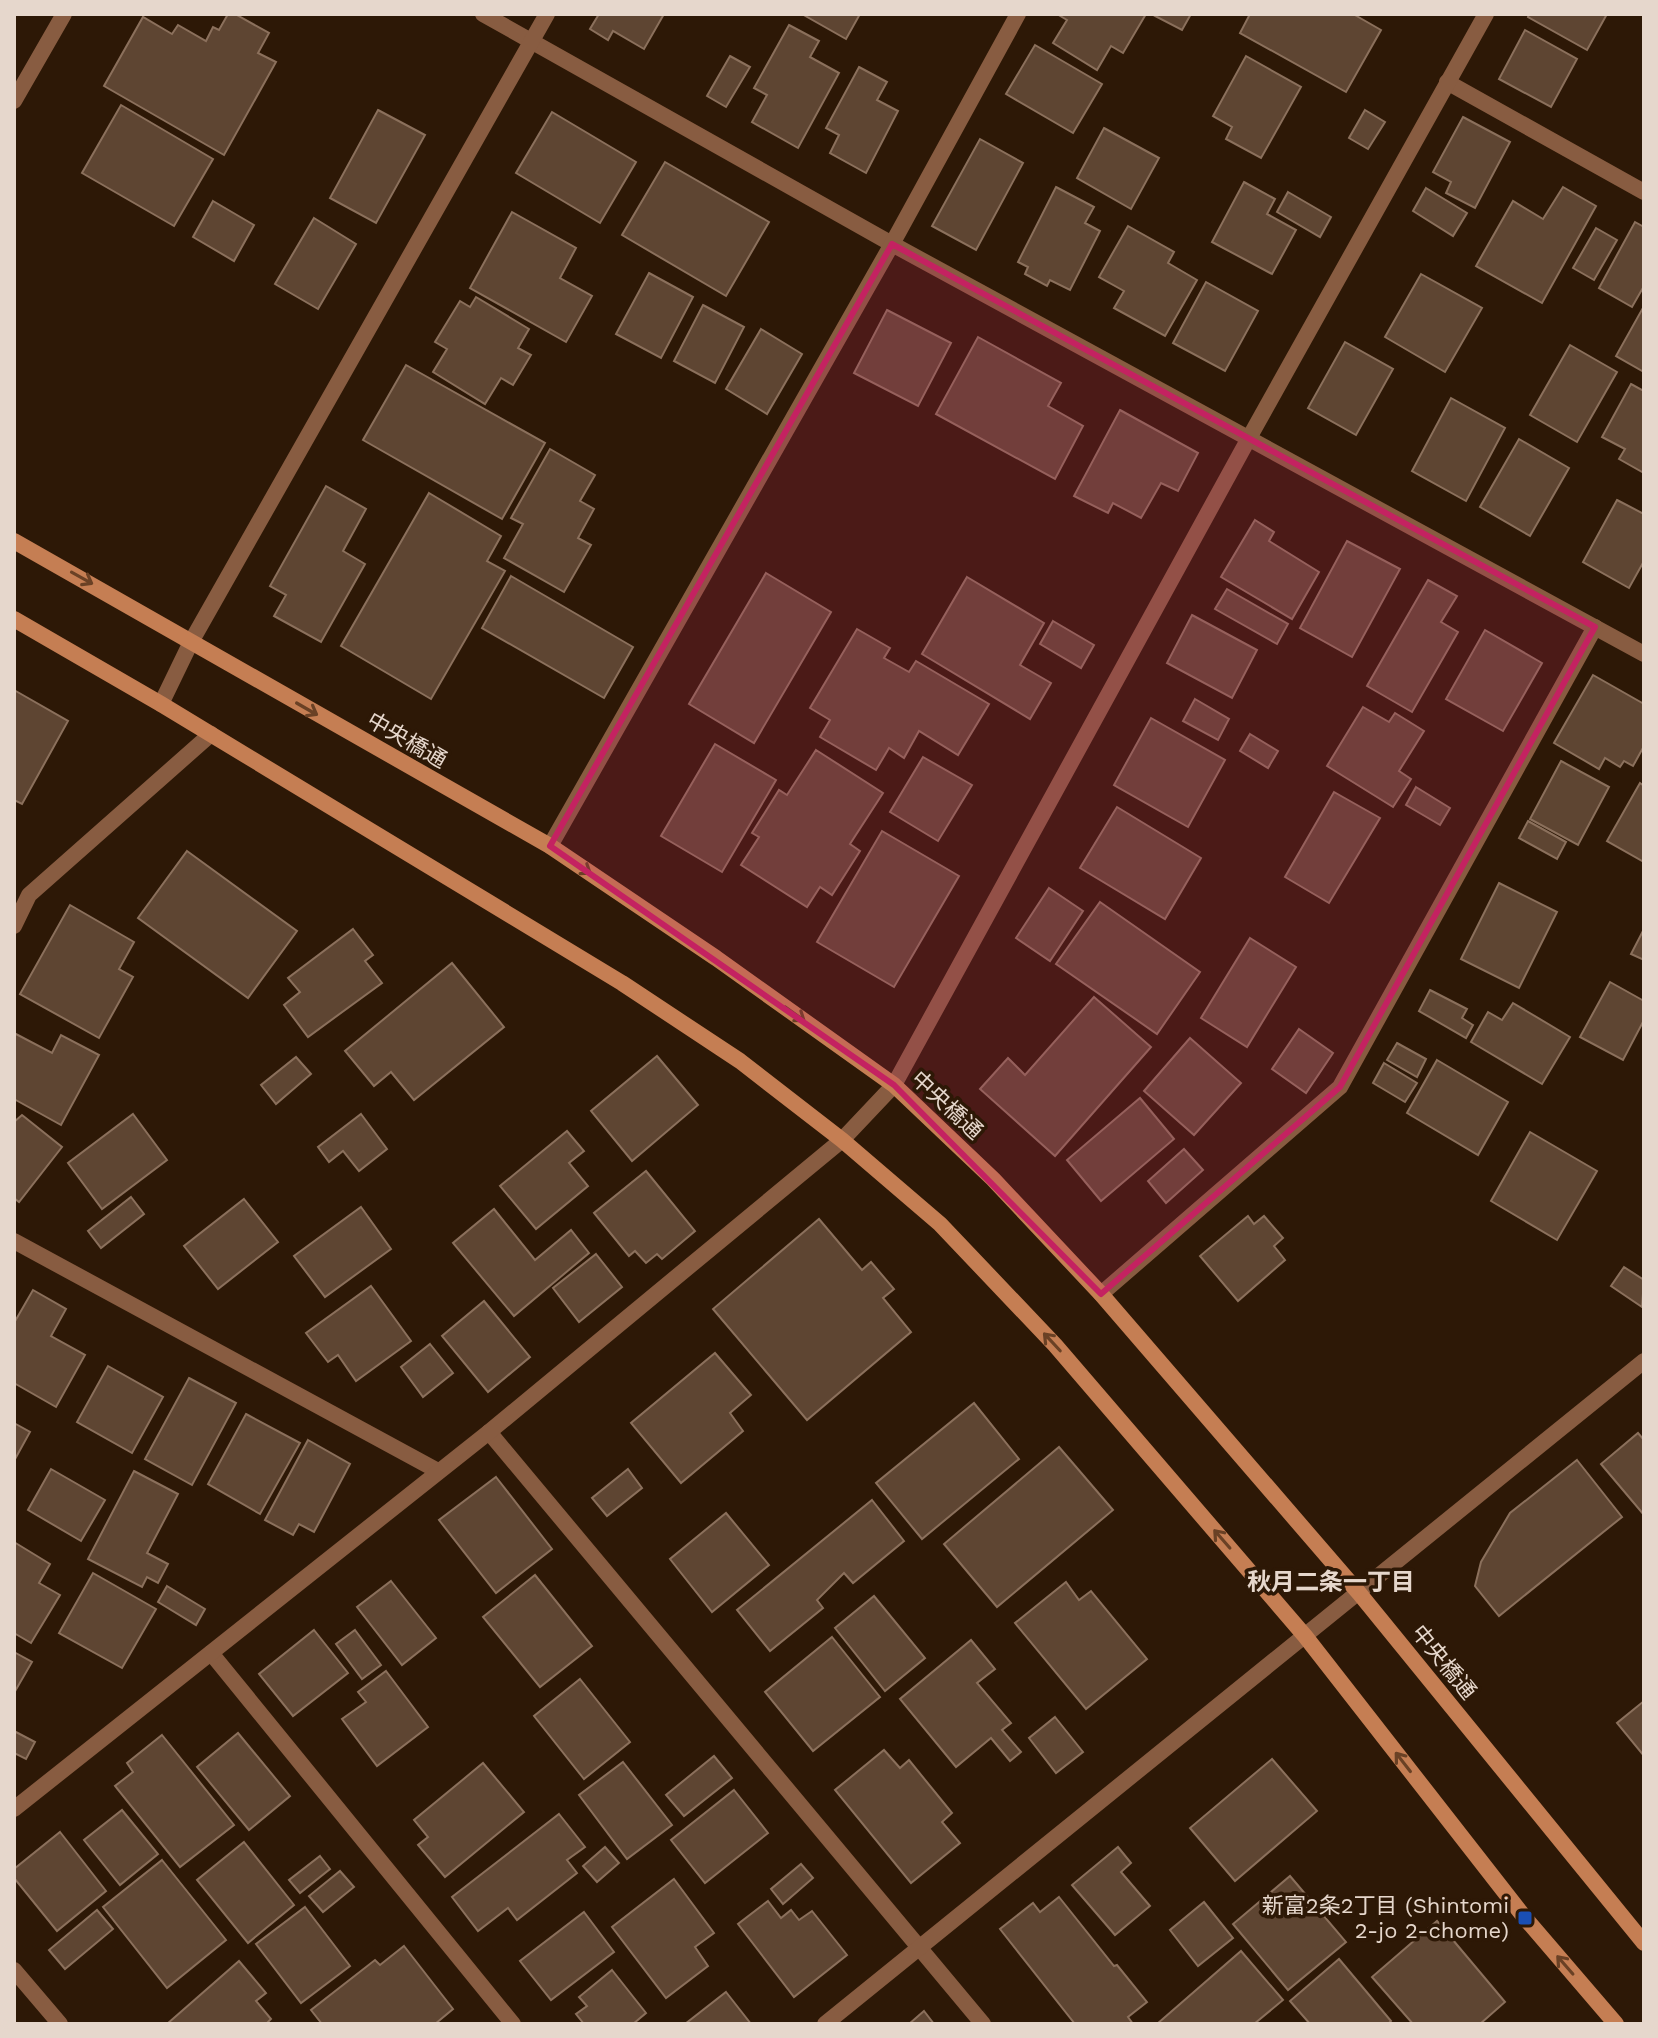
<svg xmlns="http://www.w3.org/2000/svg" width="1658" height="2038" viewBox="0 0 1658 2038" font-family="'Work Sans','Noto Sans JP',sans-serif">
  <rect width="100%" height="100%" fill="#2d1806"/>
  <g fill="#5e4532" stroke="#8b705c" stroke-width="2">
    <polygon points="228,14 235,14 269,33 258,53 276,62 224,155 104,86 143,17 172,34 178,25 206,41 213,27 219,30"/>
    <polygon points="599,14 664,14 644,49 613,31 608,40 590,29"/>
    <polygon points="802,14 860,14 846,39"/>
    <polygon points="1146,14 1123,53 1111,46 1097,70 1053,43 1067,20 1057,14"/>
    <polygon points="1157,14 1191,14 1182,30 1155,16"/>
    <polygon points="1250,14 1353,14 1381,30 1346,92 1240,33"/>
    <polygon points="1529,14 1607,14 1587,50 1528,17"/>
    <polygon points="789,25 819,41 810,57 839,73 798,148 752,122 767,95 754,88"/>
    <polygon points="1525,30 1577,59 1551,107 1499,79"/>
    <polygon points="1035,45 1102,84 1073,133 1006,94"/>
    <polygon points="730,56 750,67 726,107 707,96"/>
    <polygon points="1246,56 1301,87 1261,158 1226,139 1232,127 1213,116"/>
    <polygon points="859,67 887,82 877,100 898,111 866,173 830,153 839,135 826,128"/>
    <polygon points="121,105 213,159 174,226 82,173"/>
    <polygon points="378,110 425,135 376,223 330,198"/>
    <polygon points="1365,110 1385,122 1368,149 1349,138"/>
    <polygon points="552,112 636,162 600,223 516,173"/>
    <polygon points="1463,117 1510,142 1475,208 1446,193 1451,182 1433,172"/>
    <polygon points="1104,128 1159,158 1131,209 1077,178"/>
    <polygon points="980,139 1023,163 976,250 932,226"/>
    <polygon points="665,162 769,222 726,296 622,235"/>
    <polygon points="1244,182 1275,199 1267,214 1296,230 1272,274 1212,242"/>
    <polygon points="1056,187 1094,207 1085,223 1100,231 1070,290 1050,280 1047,286 1025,274 1028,267 1018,262"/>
    <polygon points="1563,187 1596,206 1542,303 1476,266 1513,201 1543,219"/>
    <polygon points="1426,188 1467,213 1453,236 1413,211"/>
    <polygon points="1288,192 1331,217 1320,237 1277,212"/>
    <polygon points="213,201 254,225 234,261 193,237"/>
    <polygon points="512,212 576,248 560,278 592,296 566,342 470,288"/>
    <polygon points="314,218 356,244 318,309 275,284"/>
    <polygon points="1635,222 1644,227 1644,286 1632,307 1599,288"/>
    <polygon points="1128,226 1174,252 1168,263 1197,280 1165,336 1114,308 1124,291 1099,277"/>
    <polygon points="1596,228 1617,240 1594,280 1573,268"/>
    <polygon points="649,273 693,297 661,358 616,334"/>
    <polygon points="1421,274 1482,308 1445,372 1385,337"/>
    <polygon points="1206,282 1258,311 1225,371 1173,343"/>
    <polygon points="476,297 529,329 518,348 531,355 513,385 501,378 485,404 433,372 447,349 435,342 460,301 470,307"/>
    <polygon points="703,305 744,327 715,383 674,361"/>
    <polygon points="1644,306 1644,372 1616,356"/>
    <polygon points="887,310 951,343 918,406 854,373"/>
    <polygon points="761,329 802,354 767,414 726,389"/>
    <polygon points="978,337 1061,383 1048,406 1083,426 1055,479 936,414"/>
    <polygon points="1345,342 1393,369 1356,435 1308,408"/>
    <polygon points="1570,345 1617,372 1577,442 1530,415"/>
    <polygon points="406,365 545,443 502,519 363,440"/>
    <polygon points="1631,384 1644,391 1644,473 1619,459 1625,449 1602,437"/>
    <polygon points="1451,398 1505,428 1466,501 1412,471"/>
    <polygon points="1120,410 1198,453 1178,491 1161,483 1141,518 1113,503 1108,513 1074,496"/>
    <polygon points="1519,439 1569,468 1530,536 1480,507"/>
    <polygon points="550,449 595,475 580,501 594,509 578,538 591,545 564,592 504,558 523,524 511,518"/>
    <polygon points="326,486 366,509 343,551 365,564 321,642 274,616 286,595 270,586"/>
    <polygon points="429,493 501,536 487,561 505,571 431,699 341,646"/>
    <polygon points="1617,500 1644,514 1644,561 1629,588 1583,562"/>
    <polygon points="1255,520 1274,532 1269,541 1319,572 1292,619 1221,577"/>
    <polygon points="1347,541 1400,569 1352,657 1300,628"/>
    <polygon points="766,573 831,612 754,743 689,704"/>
    <polygon points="511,576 633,647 604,698 482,628"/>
    <polygon points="967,577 1044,623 1020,665 1051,683 1030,719 922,654"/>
    <polygon points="1428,580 1457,596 1441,622 1458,632 1412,712 1367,686"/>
    <polygon points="1227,589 1288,624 1277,644 1215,609"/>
    <polygon points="1192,615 1257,650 1232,698 1167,663"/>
    <polygon points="1053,621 1094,645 1081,668 1040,644"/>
    <polygon points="857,629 890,648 884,658 909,672 916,661 989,704 958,755 919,731 904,758 889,748 876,770 820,737 830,720 810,708"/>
    <polygon points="1485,630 1542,663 1503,731 1446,699"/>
    <polygon points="1593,675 1644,704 1644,746 1633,766 1624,761 1620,767 1605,758 1599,769 1554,743"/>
    <polygon points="14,690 68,721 22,804 14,800"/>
    <polygon points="1195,699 1229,719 1218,740 1183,721"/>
    <polygon points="1363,707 1389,722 1395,713 1424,731 1399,771 1411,779 1393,807 1327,766"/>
    <polygon points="1151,718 1225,760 1188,827 1114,785"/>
    <polygon points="1250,734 1278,751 1268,768 1240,751"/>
    <polygon points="715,744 776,780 722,872 661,836"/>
    <polygon points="816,750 883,793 850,844 860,851 832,895 820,887 807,907 741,865 759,837 752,833 779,790 787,795"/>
    <polygon points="923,757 972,785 938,841 890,812"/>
    <polygon points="1561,761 1609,787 1578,845 1530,819"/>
    <polygon points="1640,783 1644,786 1644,862 1607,841"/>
    <polygon points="1416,787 1450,808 1440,825 1406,805"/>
    <polygon points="1334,792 1380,818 1329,903 1285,877"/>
    <polygon points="1117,807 1201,858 1165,919 1080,868"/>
    <polygon points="1528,821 1566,842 1557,859 1519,838"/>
    <polygon points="882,831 959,876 894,987 817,942"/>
    <polygon points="187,851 297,931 248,998 138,918"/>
    <polygon points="1499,883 1557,912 1519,988 1461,959"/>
    <polygon points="1049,888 1083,911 1050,961 1016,938"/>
    <polygon points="1100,902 1200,972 1157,1034 1056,964"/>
    <polygon points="70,905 134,942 119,969 133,977 99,1038 20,994"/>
    <polygon points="353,929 373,955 365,961 382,983 308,1037 284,1005 300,992 288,978"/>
    <polygon points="1644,929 1644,960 1631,954"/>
    <polygon points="1250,938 1296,967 1247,1047 1201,1018"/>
    <polygon points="452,963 504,1027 414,1100 391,1072 374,1086 345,1051"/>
    <polygon points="1610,982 1644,1001 1644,1020 1623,1060 1580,1037"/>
    <polygon points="1430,990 1467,1009 1462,1018 1473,1025 1466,1038 1419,1011"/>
    <polygon points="1094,997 1151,1047 1055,1156 980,1089 1008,1058 1025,1075"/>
    <polygon points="1513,1003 1570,1037 1542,1084 1471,1042 1488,1012 1502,1020"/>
    <polygon points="1299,1029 1333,1053 1306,1093 1272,1069"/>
    <polygon points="14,1033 52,1053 61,1035 99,1055 61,1125 14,1099"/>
    <polygon points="1190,1038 1241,1083 1194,1135 1144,1091"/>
    <polygon points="1397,1043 1426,1059 1417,1077 1387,1060"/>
    <polygon points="657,1056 698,1105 632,1161 591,1111"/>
    <polygon points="296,1057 311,1074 276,1104 261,1085"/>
    <polygon points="1437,1060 1508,1102 1478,1155 1407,1113"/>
    <polygon points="1384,1063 1417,1083 1405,1102 1373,1083"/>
    <polygon points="1140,1098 1174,1139 1101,1201 1067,1160"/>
    <polygon points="133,1114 167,1160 102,1209 68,1163"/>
    <polygon points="361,1114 387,1149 359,1171 343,1151 329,1162 318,1147"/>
    <polygon points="22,1115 62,1147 19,1202 14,1198 14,1122"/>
    <polygon points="567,1131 584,1151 569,1163 588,1186 536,1229 500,1186"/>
    <polygon points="1530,1132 1597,1171 1557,1240 1491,1201"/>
    <polygon points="1184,1149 1203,1170 1166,1203 1148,1181"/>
    <polygon points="646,1171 695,1231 662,1259 657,1254 646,1263 635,1251 629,1256 594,1213"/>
    <polygon points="131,1197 144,1214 101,1248 88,1231"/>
    <polygon points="244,1199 278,1242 218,1289 184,1246"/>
    <polygon points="361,1207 391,1249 325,1297 294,1256"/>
    <polygon points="494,1209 535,1260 571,1230 589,1253 514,1316 453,1243"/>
    <polygon points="1248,1216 1254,1224 1264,1216 1283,1238 1274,1246 1285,1260 1238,1301 1200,1256"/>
    <polygon points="819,1219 862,1270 871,1262 894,1289 883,1298 911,1332 807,1420 713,1309"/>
    <polygon points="596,1254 622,1287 579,1322 553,1288"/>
    <polygon points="1624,1267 1644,1280 1642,1307 1611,1286"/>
    <polygon points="371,1286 411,1341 356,1381 338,1355 328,1362 306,1333"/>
    <polygon points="33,1290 66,1309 51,1336 85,1355 56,1407 14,1383 14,1323"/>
    <polygon points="484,1301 530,1357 488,1392 442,1336"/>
    <polygon points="430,1344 453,1373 423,1397 401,1367"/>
    <polygon points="715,1353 751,1395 730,1413 743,1431 681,1483 631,1423"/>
    <polygon points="108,1366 163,1397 132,1453 77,1422"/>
    <polygon points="189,1378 236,1403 192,1485 145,1459"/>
    <polygon points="974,1403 1019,1459 922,1539 876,1483"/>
    <polygon points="246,1414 300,1443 260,1514 208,1484"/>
    <polygon points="14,1423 30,1432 14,1461"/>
    <polygon points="1638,1433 1644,1440 1644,1515 1601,1464"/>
    <polygon points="308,1440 350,1464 314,1532 299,1524 293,1535 265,1520"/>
    <polygon points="1059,1447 1113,1510 997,1607 944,1544"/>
    <polygon points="1577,1460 1622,1517 1499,1616 1475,1586 1481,1562 1510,1513"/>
    <polygon points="51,1469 105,1500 81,1541 28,1510"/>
    <polygon points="628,1469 642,1488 607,1516 592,1498"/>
    <polygon points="134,1471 178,1494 147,1553 168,1564 158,1583 147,1577 142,1587 88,1559"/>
    <polygon points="496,1477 552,1549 496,1593 439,1520"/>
    <polygon points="872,1500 904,1541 853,1583 844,1573 817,1600 823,1608 770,1651 737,1610"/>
    <polygon points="726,1513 769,1565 712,1612 670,1559"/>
    <polygon points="14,1542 50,1564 39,1583 60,1595 31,1643 14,1633"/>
    <polygon points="93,1573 156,1609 122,1668 59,1633"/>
    <polygon points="535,1575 592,1646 540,1687 483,1617"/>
    <polygon points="391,1581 436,1638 402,1665 357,1607"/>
    <polygon points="1066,1582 1079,1600 1091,1591 1147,1659 1086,1709 1015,1623"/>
    <polygon points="167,1586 205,1609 196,1625 158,1602"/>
    <polygon points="874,1596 925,1658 885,1691 835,1628"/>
    <polygon points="314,1630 348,1673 293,1716 259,1674"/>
    <polygon points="355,1630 381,1665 362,1679 336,1644"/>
    <polygon points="832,1637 880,1697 813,1751 765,1692"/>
    <polygon points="971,1640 995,1669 977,1683 1011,1723 1002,1730 1021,1752 1010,1761 991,1738 956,1767 900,1699"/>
    <polygon points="14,1652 32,1662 14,1693"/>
    <polygon points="386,1671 428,1727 377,1766 342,1719 366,1702 358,1692"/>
    <polygon points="580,1679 630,1742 584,1779 534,1716"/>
    <polygon points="1644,1701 1644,1756 1617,1723"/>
    <polygon points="1055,1717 1083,1752 1056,1773 1029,1738"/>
    <polygon points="14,1731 35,1742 26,1759 14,1753"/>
    <polygon points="238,1733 290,1796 249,1830 197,1767"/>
    <polygon points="162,1735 234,1825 180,1867 115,1786 133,1772 127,1763"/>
    <polygon points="884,1750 900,1768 909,1760 952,1813 942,1822 960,1843 911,1883 835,1790"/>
    <polygon points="714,1756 732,1778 684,1816 666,1795"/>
    <polygon points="1272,1759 1317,1811 1235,1881 1190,1828"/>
    <polygon points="623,1762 672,1825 627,1859 579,1795"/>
    <polygon points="483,1763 524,1812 445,1877 418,1845 428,1837 414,1820"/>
    <polygon points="734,1790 768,1833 705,1883 671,1840"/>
    <polygon points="122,1810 158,1854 120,1885 84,1840"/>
    <polygon points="559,1814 585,1847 567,1860 577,1873 517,1920 508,1908 478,1931 452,1897"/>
    <polygon points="60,1832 106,1891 57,1931 14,1878 14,1869"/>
    <polygon points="244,1842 294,1905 248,1943 197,1880"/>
    <polygon points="605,1847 619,1863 597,1882 583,1866"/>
    <polygon points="1118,1847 1131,1863 1121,1872 1150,1906 1115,1935 1072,1885"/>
    <polygon points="320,1856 330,1869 300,1893 289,1880"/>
    <polygon points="162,1860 226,1940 167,1988 103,1907"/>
    <polygon points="801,1864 813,1878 783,1904 771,1889"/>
    <polygon points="340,1871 354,1887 323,1912 309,1896"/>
    <polygon points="1290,1876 1346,1942 1288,1990 1233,1924"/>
    <polygon points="674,1879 714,1933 695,1947 708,1966 666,1998 612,1927"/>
    <polygon points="1059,1897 1114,1966 1117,1965 1147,2002 1128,2017 1133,2024 1075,2024 1000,1929 1033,1903 1040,1912"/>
    <polygon points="768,1901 781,1918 791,1910 799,1920 812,1911 847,1955 794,1997 738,1924"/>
    <polygon points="1204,1902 1233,1938 1198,1966 1170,1930"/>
    <polygon points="305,1907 350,1966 301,2003 256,1944"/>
    <polygon points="97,1910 113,1929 65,1969 49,1950"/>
    <polygon points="584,1912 614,1952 551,2000 520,1961"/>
    <polygon points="1437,1921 1505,2002 1480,2024 1413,2024 1372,1977"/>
    <polygon points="404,1946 453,2009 435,2024 322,2024 311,2010 375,1960 380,1965"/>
    <polygon points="1241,1951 1283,2000 1254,2024 1157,2024"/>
    <polygon points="1339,1959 1391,2021 1388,2024 1310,2024 1290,2001"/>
    <polygon points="239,1961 266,1993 256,2001 271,2019 266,2024 167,2024"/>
    <polygon points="612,1970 646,2013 633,2024 584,2024 576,2014 587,2006 579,1997"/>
    <polygon points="726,1992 751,2024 685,2024"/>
    <polygon points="924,2011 934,2024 909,2024"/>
  </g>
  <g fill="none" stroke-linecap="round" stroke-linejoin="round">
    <g stroke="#885c41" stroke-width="16">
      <polyline points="483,14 892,244 1644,654"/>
      <polyline points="1447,82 1644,192"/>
      <polyline points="14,101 64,14"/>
      <polyline points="161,704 191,642 547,14"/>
      <polyline points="550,846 892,244 1018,14"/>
      <polyline points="14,926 29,895 211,734"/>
      <polyline points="14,1241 438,1471"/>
      <polyline points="1101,1294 1340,1087 1595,627"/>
      <polyline points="489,1432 983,2024"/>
      <polyline points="211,1653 513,2024"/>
      <polyline points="14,1809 489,1432 842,1140 894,1085 1249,438 1486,14"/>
      <polyline points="14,1970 60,2024"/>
      <polyline points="825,2024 1644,1361"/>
    </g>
    <g stroke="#c57e53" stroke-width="16">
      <polyline points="14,541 550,846 716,958 894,1085 993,1179 1101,1294 1359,1593 1644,1943"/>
      <polyline points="14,619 161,704 622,983 740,1061 842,1140 940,1224 1055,1345 1305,1636 1525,1918 1616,2024"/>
    </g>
  </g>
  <defs><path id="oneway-shaft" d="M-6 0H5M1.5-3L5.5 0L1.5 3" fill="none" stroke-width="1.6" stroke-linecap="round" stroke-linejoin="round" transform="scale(2)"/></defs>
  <g stroke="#6a4125">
    <use href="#oneway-shaft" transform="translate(82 578) rotate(29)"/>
    <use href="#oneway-shaft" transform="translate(307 709) rotate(30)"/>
    <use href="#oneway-shaft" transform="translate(581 867) rotate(34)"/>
    <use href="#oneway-shaft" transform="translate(795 1014) rotate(36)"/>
    <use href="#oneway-shaft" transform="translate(1052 1342) rotate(-133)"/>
    <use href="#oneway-shaft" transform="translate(1222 1539) rotate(-131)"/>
    <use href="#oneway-shaft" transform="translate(1403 1762) rotate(-128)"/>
    <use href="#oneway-shaft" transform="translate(1565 1965) rotate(-131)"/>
  </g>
  <path fill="#c42261" fill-opacity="0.2" stroke="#c42261" stroke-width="6" stroke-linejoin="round" d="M892,244L1595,627L1340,1087L1101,1294L894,1085L550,846Z"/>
  <rect fill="#1a4fb4" stroke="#2d1806" stroke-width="3" x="1517" y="1910" width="16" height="16" rx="4"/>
  <g text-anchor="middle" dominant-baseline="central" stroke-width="7" stroke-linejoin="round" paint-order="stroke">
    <g font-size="22" fill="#e6d7cc" stroke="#2d1806">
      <text transform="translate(407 740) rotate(30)">中央橋通</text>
      <text transform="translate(947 1105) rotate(43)">中央橋通</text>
      <text transform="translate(1444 1662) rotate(51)">中央橋通</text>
    </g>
    <g font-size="22" fill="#e6d7cc" stroke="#2d1806" text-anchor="end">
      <text x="1509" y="1905">新富2条2丁目 (Shintomi<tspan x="1509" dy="25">2-jo 2-chome)</tspan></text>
    </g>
    <g font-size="24" font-weight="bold" fill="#e6d7cc" stroke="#2d1806">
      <text x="1331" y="1582">秋月二条一丁目</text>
    </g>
  </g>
  <rect width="1658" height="2038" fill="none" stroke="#e6d7cc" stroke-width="32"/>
</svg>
